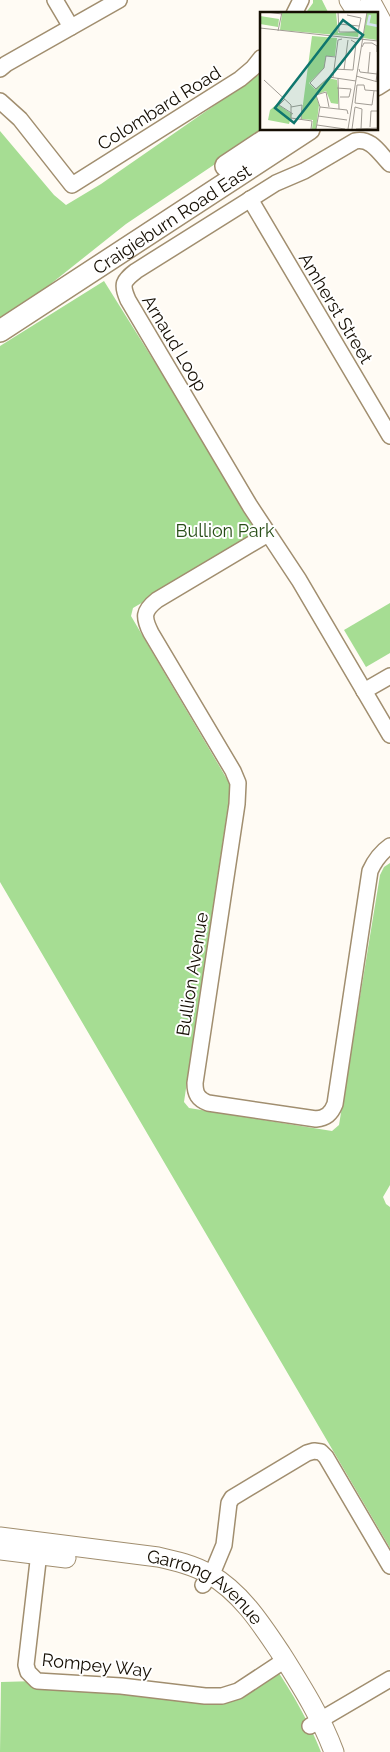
<svg xmlns="http://www.w3.org/2000/svg" width="390" height="1752" viewBox="0 0 390 1752" font-family="Raleway,sans-serif">
  <rect width="100%" height="100%" fill="#fffbf4"/>
  <g fill="#a6dd93">
    <polygon points="313,0 322,0 329,14 305,14 313,3"/>
    <polygon points="261,73 261,129 267,129 126,224 33,298 0,318 0,131 54,195 66,205 101,184"/>
    <polygon points="104,281 239,497 253,523 255,531 250,539 133,608 131,616 231,786 184,1102 189,1108 332,1131 339,1125 380,875 384,867 390,863 390,1185 383,1197 386,1204 390,1207 390,1548 0,882 0,346"/>
    <polygon points="390,603 390,653 366,667 344,630"/>
    <path d="M275,1667C293,1694 309,1722 321,1752H0L1,1682L37,1681L222,1696Z"/>
  </g>
  <g fill="none" stroke-linecap="round" stroke-linejoin="round">
    <defs>
      <g id="minor">
        <polyline points="55,0 71,27"/>
        <polyline points="294,14 301,0"/>
        <polyline points="0,69 6,64 119,0"/>
        <polyline points="0,101 20,119 72,185 240,79 253,68 261,58"/>
        <path d="M390,164C380,154 371,137 355,141L304,171L276,183L136,271C123,281 121,284 128,300L250,506L299,580L390,735"/>
        <polyline points="250,199 390,436"/>
        <path d="M268,534L157,600C143,611 143,617 151,633L233,771L238,783L237,804L195,1083C195,1094 198,1099 208,1103L316,1119C326,1118 331,1114 335,1104L370,871C375,860 380,853 390,846"/>
        <polyline points="364,691 390,676"/>
        <polyline points="40,1544 26,1665 28,1672 37,1681 121,1686 205,1696 222,1696 238,1691 285,1660"/>
        <polyline points="203,1585 214,1569 224,1545 229,1503 232,1498 307,1453 314,1451 321,1452 326,1457 390,1566"/>
        <polyline points="310,1726 390,1679"/>
      </g>
      <g id="tertiary">
        <polyline points="349,0 358,14"/>
        <polyline points="370,0 390,37"/>
        <polyline points="376,43 390,62"/>
        <path id="s1" d="M0,1537L158,1557C176,1561 193,1565 209,1574C241,1592 262,1625 282,1655C302,1687 321,1717 334,1752"/>
        <polyline points="0,1550 66,1558"/>
      </g>
      <g id="secondary">
        <polyline points="385,29 390,32"/>
        <polyline points="376,66 390,57"/>
        <polyline points="376,85 390,76"/>
        <polyline points="226,166 282,129"/>
        <path id="s2" d="M0,331L309,129"/>
      </g>
    </defs>
    <use href="#minor" stroke="#a18e6f" stroke-width="18"/>
    <use href="#tertiary" stroke="#a18e6f" stroke-width="21"/>
    <use href="#secondary" stroke="#a18e6f" stroke-width="24"/>
    <use href="#minor" stroke="#fff" stroke-width="15"/>
    <use href="#tertiary" stroke="#fff" stroke-width="19"/>
    <use href="#secondary" stroke="#fff" stroke-width="21"/>
  </g>
  <g text-anchor="middle" dominant-baseline="central" stroke-width="4" stroke-linejoin="round" paint-order="stroke">
    <g font-size="18" fill="#150e03" stroke="#fff">
      <text transform="translate(159 108) rotate(-32)">Colombard Road</text>
      <text stroke="none"><textPath href="#s2" startOffset="205">Craigieburn Road East</textPath></text>
      <text transform="translate(336 308) rotate(59)">Amherst Street</text>
      <text transform="translate(175 343) rotate(59)">Arnaud Loop</text>
      <text transform="translate(192 974) rotate(-81)">Bullion Avenue</text>
      <text stroke="none"><textPath href="#s1" startOffset="216">Garrong Avenue</textPath></text>
      <text transform="translate(97 1665) rotate(6)">Rompey Way</text>
    </g>
    <g font-size="18" fill="#284e18" stroke="#fff">
      <text x="225" y="530">Bullion Park</text>
    </g>
  </g>
  <g transform="translate(260 12)">
    <rect width="118" height="118" fill="#fffbf4"/>
    <path d="M76,0L78,21L99,19L98,25L20,18L22,1ZM107,0H117V28L103,26ZM0,4L19,7L18,15L0,12ZM52,24L77,26L75,44H66L64,56L49,71L55,77L68,66L77,68L79,84L78,92L71,91L66,79L56,83L59,93L56,117H52L53,108L41,107ZM17,92L32,102L29,112L8,108L10,98Z" fill="#a6dd93"/>
    <path fill="none" stroke="#d6e4f3" stroke-width="2.5" d="M110,3L108,12L118,14"/>
    <path fill="none" stroke="#a19c94" stroke-width="1" d="M6,0L22,2M78,0L79,20H98L101,6L87,3M79,12L99,14M0,16L118,29M18,19L22,0M102,35L104,31H112L117,34V40M76,45L66,44L64,56L50,71L56,77L69,65L96,69M74,57L93,58L96,31L91,28M99,57L100,60L117,62M84,58L88,28M108,61L110,40M96,64L118,70M73,65L78,28L82,27M78,66L79,97M4,68L31,93V110M116,70L118,54M104,73H97L95,91L112,93L114,79M104,73L105,78L118,79M77,76L91,77L89,85H80M25,87L19,93L33,102M31,95L42,93L41,108M60,95L87,98L88,102M58,104L87,108M31,106L52,109L51,117M57,113L85,117M110,115L111,99H118M56,117L60,95L56,83L66,80L69,95M88,117L107,0M92,117L95,95L102,97L101,117M96,117L118,116"/>
    <path fill="#0f766e" fill-opacity="0.15" stroke="#0f766e" stroke-width="2.5" d="M83,8L103,23L34,111L15,96Z"/>
    <rect width="118" height="118" fill="none" stroke="#150e03" stroke-width="2.5"/>
  </g>
</svg>
